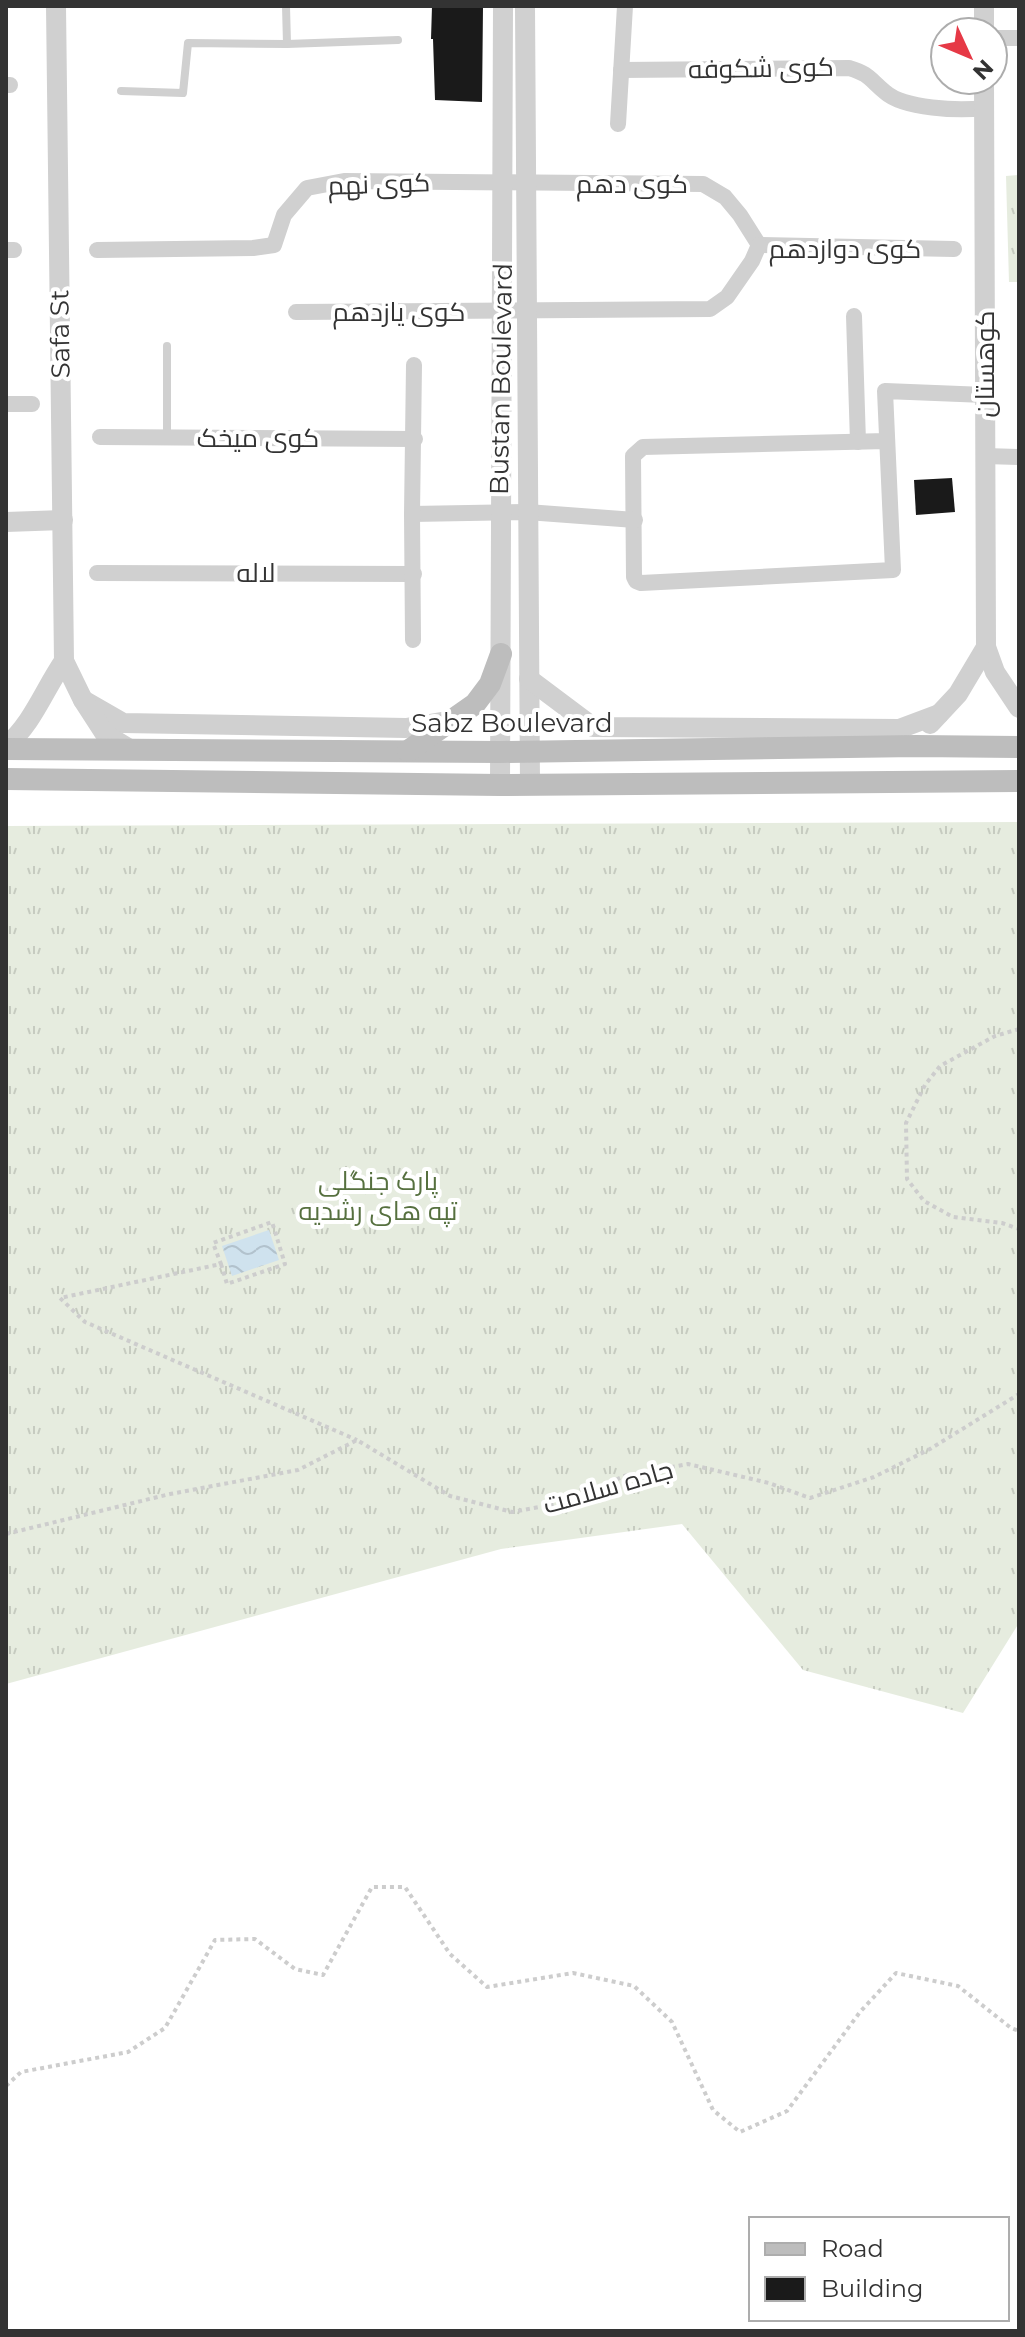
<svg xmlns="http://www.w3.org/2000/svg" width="1025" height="2337" viewBox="0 0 1025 2337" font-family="Montserrat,Cairo,sans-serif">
  <defs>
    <pattern id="grass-tufts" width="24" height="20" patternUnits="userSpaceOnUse" patternTransform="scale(2)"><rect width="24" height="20" fill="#e6ecdf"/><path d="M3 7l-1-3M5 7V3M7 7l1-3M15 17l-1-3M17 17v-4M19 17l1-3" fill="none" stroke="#c6cbc0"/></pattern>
    <pattern id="water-waves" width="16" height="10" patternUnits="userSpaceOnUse" patternTransform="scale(2)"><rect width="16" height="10" fill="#cfe2ee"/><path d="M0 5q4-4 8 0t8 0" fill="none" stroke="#b2c2cd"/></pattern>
  </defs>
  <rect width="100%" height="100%" fill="#fff"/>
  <g fill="url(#grass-tufts)">
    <polygon points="1019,175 1019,282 1009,282 1006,176"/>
    <polygon points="1019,822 1019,1623 963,1713 803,1670 682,1524 501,1549 6,1684 6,826"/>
  </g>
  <polygon fill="url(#water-waves)" points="269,1230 279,1260 232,1276 222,1246"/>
  <g fill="#1a1a1a">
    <polygon points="432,6 483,7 482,102 435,100 433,39 431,39"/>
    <polygon points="952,478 955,512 916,515 914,480"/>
  </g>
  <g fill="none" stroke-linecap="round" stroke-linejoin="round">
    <g stroke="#cdcdcd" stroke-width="4" stroke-dasharray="4 4" stroke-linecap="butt">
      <polyline points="1019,1029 995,1036 940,1066 925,1085 906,1123 907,1179 924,1201 953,1217 1002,1223 1019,1229"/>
      <polyline points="221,1264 227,1284 285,1264 272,1222 213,1243 221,1264 60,1298 85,1322 357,1440"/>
      <polyline points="6,1534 170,1494 298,1470 357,1440 450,1496 512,1512 567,1502 624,1476 688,1464 769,1483 810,1498 874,1477 930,1449 1019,1394"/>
      <polyline points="6,2086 21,2072 128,2052 165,2028 215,1940 255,1939 295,1969 323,1975 372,1887 405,1887 450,1954 487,1987 573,1973 634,1986 672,2022 713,2110 740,2132 787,2111 860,2012 896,1973 958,1986 1011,2028 1019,2031"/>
    </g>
    <g stroke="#d0d0d0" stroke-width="8">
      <polyline points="286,6 287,44"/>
      <polyline points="121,91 183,93 188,43 287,44 398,40"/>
      <polyline points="167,346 167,437"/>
    </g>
    <g stroke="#d0d0d0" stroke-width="16">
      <polyline points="993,38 1019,38"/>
      <path d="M621,70L849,68C870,74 870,80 885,92C904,109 959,111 984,108"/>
      <polyline points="6,85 10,85"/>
      <polyline points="618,124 625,6"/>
      <polyline points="759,245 954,249"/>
      <polyline points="6,250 14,250"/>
      <polyline points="97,250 253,248 274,245 284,215 307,188 344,181 703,184 725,197 740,215 759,245"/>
      <polyline points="296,312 710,309 727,297 752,261 759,245"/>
      <polyline points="854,316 858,442"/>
      <polyline points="6,404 32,404"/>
      <polyline points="100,437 415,439"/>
      <polyline points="886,441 643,447 633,456 634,577 636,581 641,583 893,570 885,391 985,395"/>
      <polyline points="985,456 1019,457"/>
      <polyline points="412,514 527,512 635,520"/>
      <polyline points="97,573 414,574"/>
      <polyline points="413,640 412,514 414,365"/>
    </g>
    <g stroke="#d0d0d0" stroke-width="20">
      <polyline points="56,6 64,661"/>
      <polyline points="525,6 530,785"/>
      <polyline points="984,6 984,32"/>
      <polyline points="984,80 986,647 995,672 1019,708"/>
      <polyline points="6,522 63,520"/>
      <polyline points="529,679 593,727 899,729 939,714"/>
      <polyline points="83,700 123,723 406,728 453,720"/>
      <polyline points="930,724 958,694 986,647"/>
      <path d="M6,746C33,723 44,690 64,661L83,700L105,734L128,748"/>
      <polyline points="500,785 503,6"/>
    </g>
    <g stroke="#bdbdbd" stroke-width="22">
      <polyline points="6,749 500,752 916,746 1019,747"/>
      <polyline points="408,751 475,704 490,684 501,654"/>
      <polyline points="6,779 500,785 1019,781"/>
    </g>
  </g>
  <g text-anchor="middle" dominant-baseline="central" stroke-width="8" stroke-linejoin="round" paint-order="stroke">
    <g font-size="26" fill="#333" stroke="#fff">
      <text transform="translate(761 68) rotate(-1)">کوی شکوفه</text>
      <text transform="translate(379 184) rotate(-2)">کوی نهم</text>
      <text x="632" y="184">کوی دهم</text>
      <text x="845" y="249">کوی دوازدهم</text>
      <text x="399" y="312">کوی یازدهم</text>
      <text transform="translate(60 334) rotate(-91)">Safa St</text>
      <text transform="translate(985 364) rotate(-90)">کوهستان</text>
      <text transform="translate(501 379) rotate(-89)">Bustan Boulevard</text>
      <text x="258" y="438">کوی میخک</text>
      <text x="256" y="573">لاله</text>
      <text x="512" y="723">Sabz Boulevard</text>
      <text transform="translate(608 1487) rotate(-16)">جاده سلامت</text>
    </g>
    <g font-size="26" fill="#56703f" stroke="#fff">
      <text x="378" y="1181">پارک جنگلی<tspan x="378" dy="30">تپه های رشدیه</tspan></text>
    </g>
  </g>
  <rect width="1025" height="2337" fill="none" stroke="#333333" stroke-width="16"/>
  <rect x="749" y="2217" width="260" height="104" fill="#ffffff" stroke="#adadad" stroke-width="2"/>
  <rect x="765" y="2243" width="40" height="12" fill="#bdbdbd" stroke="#adadad" stroke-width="2"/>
  <text x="821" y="2257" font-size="24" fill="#333333">Road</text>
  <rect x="765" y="2277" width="40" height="24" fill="#1a1a1a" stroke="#adadad" stroke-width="2"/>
  <text x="821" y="2297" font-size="24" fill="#333333">Building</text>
  <g transform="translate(969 56) rotate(134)"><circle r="38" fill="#ffffff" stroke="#adadad" stroke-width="2"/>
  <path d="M0-6L14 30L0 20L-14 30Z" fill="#e63946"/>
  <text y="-12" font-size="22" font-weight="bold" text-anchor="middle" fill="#333333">N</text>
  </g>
</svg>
